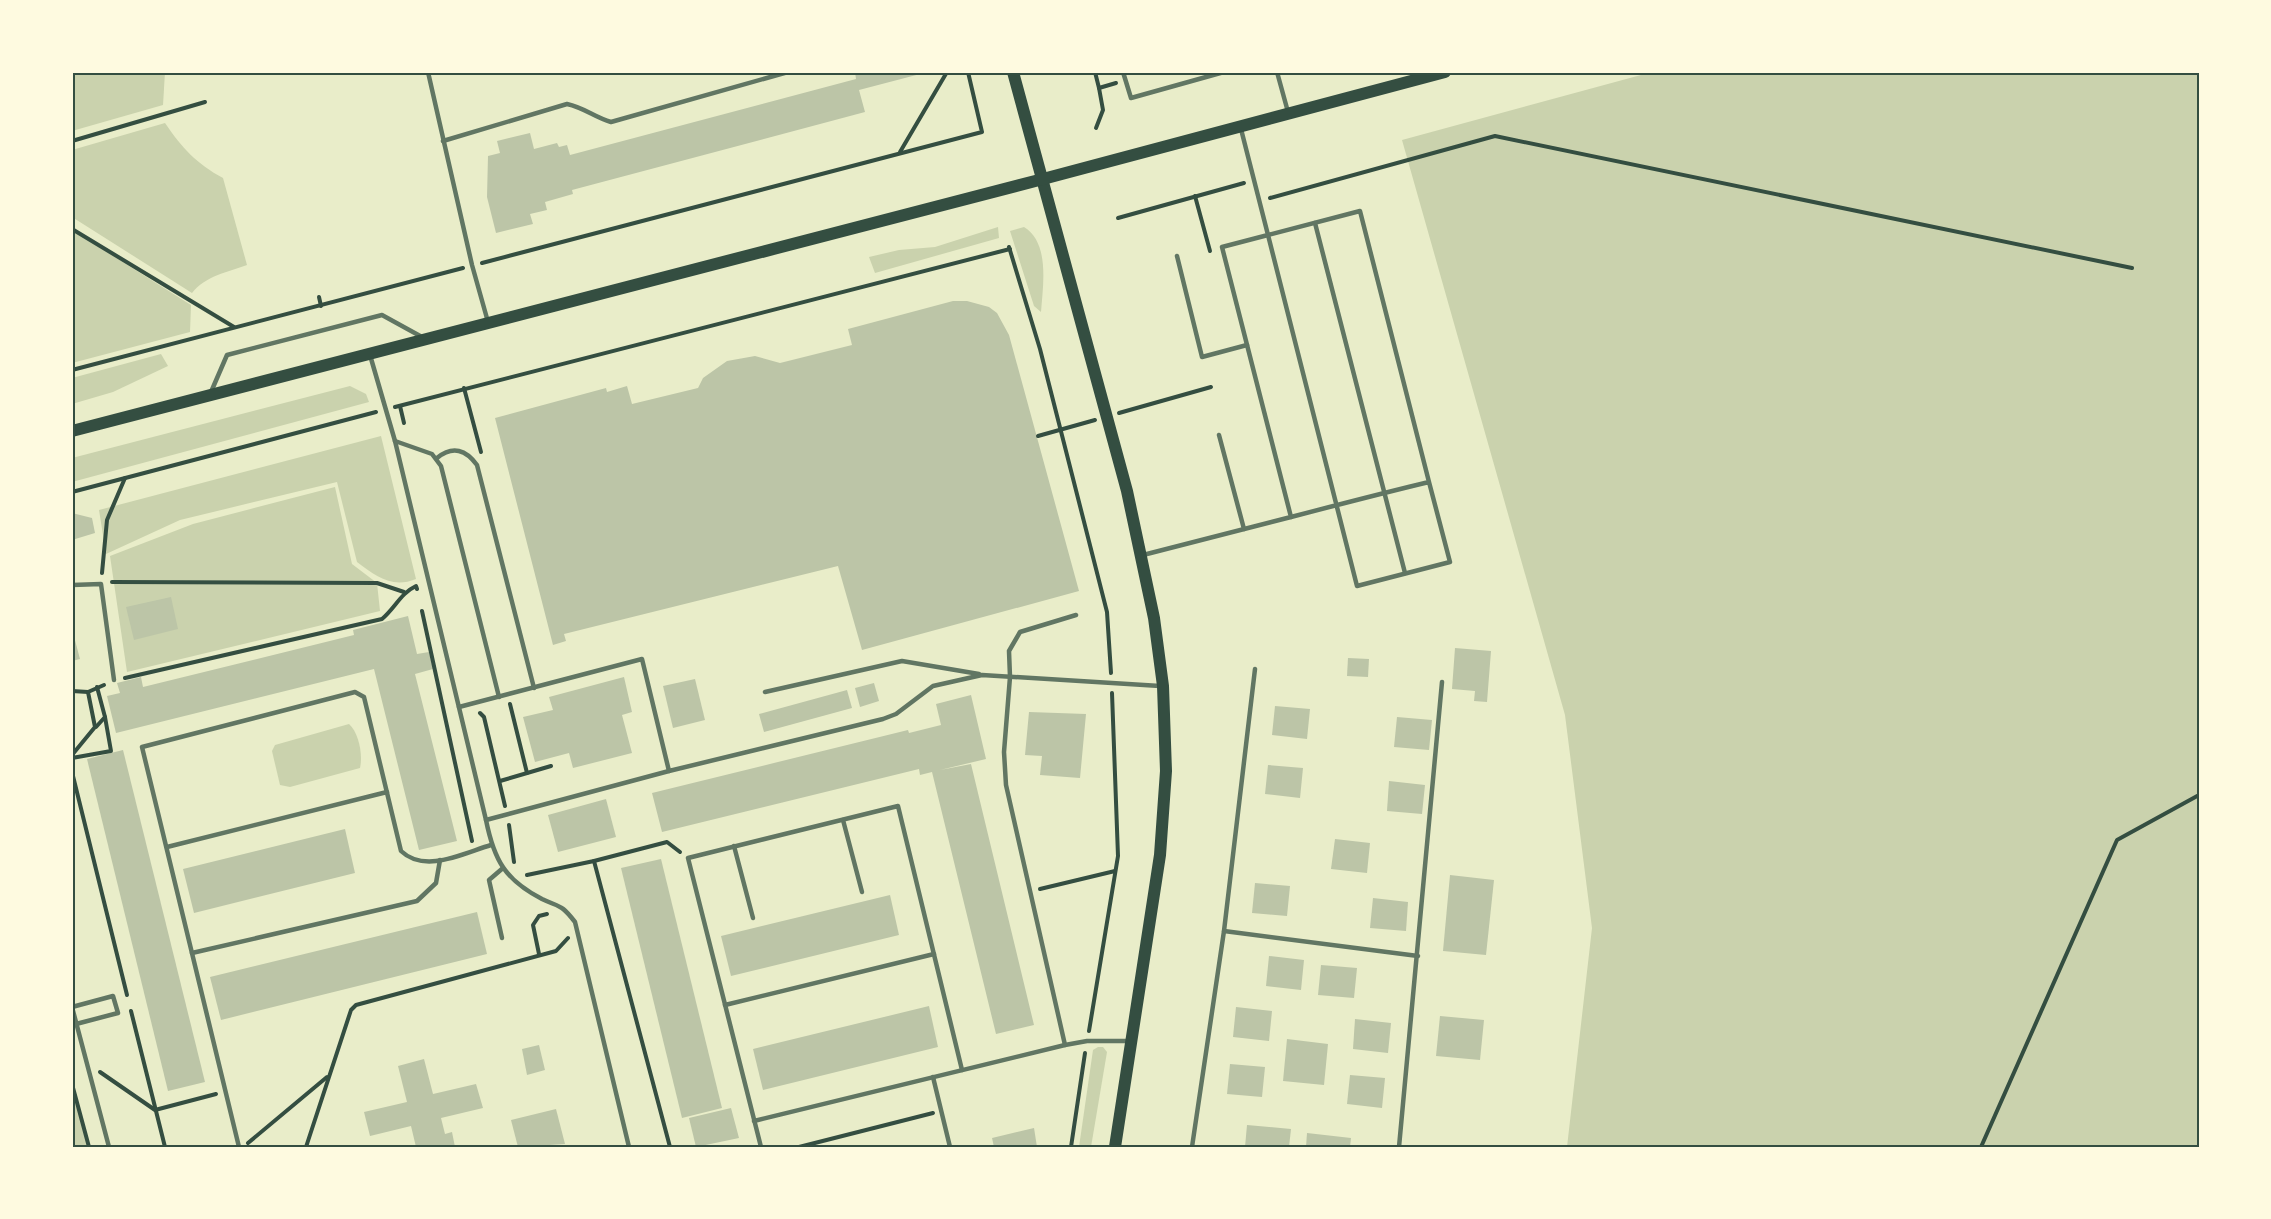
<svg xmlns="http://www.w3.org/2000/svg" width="2271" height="1219" viewBox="0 0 2271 1219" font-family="Overpass,sans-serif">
  <rect width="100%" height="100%" fill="#e9edc9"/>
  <g fill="#cad2ad">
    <polygon points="72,72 165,72 163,105 72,131"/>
    <polygon points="1652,72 2199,72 2199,1147 1567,1147 1592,928 1565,715 1402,140"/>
    <path d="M165,123C182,148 197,164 223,178L247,265C228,272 205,276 192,293L72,217V150Z"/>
    <polygon points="998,227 999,238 875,273 869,257 899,250 935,247"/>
    <path d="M1024,227C1050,243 1043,285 1041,312L1034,306L1010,231Z"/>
    <polygon points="72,230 191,305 190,332 72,363"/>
    <polygon points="161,354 168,366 113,392 72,404 72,378"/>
    <polygon points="350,386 366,394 369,402 72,482 72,458"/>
    <path d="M381,436L416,579C392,589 376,576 357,562L337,482L180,520L106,554L99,510Z"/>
    <polygon points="335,487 352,564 377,583 380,611 127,672 110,556 193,524"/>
    <path d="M349,724C359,733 363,755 360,768L290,787L280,785L272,751L275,745Z"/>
    <polygon points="1098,1047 1103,1047 1107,1052 1091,1147 1079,1147 1093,1050"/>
    <polygon points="72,1081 89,1147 72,1147"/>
  </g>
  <g fill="#bcc5a7">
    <polygon points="855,72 924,73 859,90 865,112 572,190 573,194 545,202 547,210 530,214 533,224 496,233 487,197 488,156 500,153 497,141 530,133 534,149 557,143 559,147 567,145 570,155 856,79"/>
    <polygon points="953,301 967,301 989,307 997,313 1009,335 1079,591 862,650 838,566 564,634 566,641 553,645 495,418 606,388 607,392 627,386 632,404 698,388 703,378 727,361 755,356 780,363 852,345 848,329"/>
    <polygon points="72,513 92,518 95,533 72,540"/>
    <polygon points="171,597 178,629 134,640 126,607"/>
    <polygon points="408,616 417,654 429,652 433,669 415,674 457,841 419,850 374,669 116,733 107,696 120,693 117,683 141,677 143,687 354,635 353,630"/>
    <polygon points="72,629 80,659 72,661"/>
    <polygon points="1455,648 1491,651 1487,702 1474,701 1475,691 1452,689"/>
    <polygon points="1348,658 1369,659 1368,677 1347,676"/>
    <polygon points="624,677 632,712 622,715 632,753 573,768 569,753 535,762 523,717 553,710 549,697"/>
    <polygon points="695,679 705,720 673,728 663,686"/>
    <polygon points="874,683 879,701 860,707 855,688"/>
    <polygon points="847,690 852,708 764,732 759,714"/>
    <polygon points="971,695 986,759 940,770 971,764 1034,1025 996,1034 932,772 920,775 919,769 662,832 652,793 908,730 909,733 941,725 936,704"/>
    <polygon points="1275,706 1310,709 1307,739 1272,735"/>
    <polygon points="1029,712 1086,714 1080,778 1040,775 1042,756 1025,755"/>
    <polygon points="1397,717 1432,720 1429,750 1394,747"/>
    <polygon points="123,750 205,1082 168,1091 87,759"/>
    <polygon points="1268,765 1303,768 1300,798 1265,794"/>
    <polygon points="1389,781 1425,785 1422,814 1387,811"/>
    <polygon points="606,799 616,837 558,852 548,815"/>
    <polygon points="345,829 355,873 194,913 183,869"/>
    <polygon points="1335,839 1370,843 1367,873 1331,869"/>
    <polygon points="661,859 722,1108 682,1118 621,868"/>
    <polygon points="1450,875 1494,880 1486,955 1443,951"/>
    <polygon points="1255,883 1290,886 1287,916 1252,913"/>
    <polygon points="890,895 899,935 731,976 721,936"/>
    <polygon points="1373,898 1408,902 1406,931 1370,928"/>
    <polygon points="477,912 487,954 221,1020 210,977"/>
    <polygon points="1269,956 1304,960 1301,990 1266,986"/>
    <polygon points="1321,965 1357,968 1354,998 1318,995"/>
    <polygon points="929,1006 938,1047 763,1090 753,1049"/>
    <polygon points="1236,1007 1272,1011 1269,1041 1233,1037"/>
    <polygon points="1440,1016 1484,1020 1480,1060 1436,1056"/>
    <polygon points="1355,1019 1391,1023 1388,1053 1353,1049"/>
    <polygon points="1287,1039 1328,1044 1324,1085 1283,1081"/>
    <polygon points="539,1045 545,1070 527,1075 522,1049"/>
    <polygon points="424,1059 433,1094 476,1084 483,1108 441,1118 445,1134 452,1132 455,1147 416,1147 411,1126 370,1136 364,1112 407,1102 398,1066"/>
    <polygon points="1230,1064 1265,1067 1262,1097 1227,1094"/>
    <polygon points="1350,1075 1385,1078 1382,1108 1347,1104"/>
    <polygon points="731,1108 739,1138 696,1147 689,1118"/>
    <polygon points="556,1109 565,1144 518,1147 511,1120"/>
    <polygon points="1247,1125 1291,1129 1289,1147 1245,1147"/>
    <polygon points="1034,1128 1037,1147 994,1147 992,1138"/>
    <polygon points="1307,1133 1351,1138 1350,1147 1306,1147"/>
  </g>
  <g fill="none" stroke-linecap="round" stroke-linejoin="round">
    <g stroke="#344e41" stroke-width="4">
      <polyline points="1095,72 1099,88"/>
      <polyline points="1096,128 1103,110 1099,88 1116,83"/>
      <polyline points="72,141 205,102"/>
      <polyline points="900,152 947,72"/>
      <polyline points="1195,196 1210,251"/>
      <polyline points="1270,198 1495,136 2132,268"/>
      <polyline points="1118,218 1244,183"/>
      <polyline points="72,229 234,327"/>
      <polyline points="1009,247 1040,349 1107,612 1111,673"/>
      <polyline points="482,263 982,132 968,72"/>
      <polyline points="319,297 321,306"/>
      <polyline points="72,370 463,268"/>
      <polyline points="464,388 481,452"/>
      <polyline points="400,406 404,423"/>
      <polyline points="395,407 1010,249"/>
      <polyline points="1119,413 1211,387"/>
      <polyline points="1038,436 1095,420"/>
      <polyline points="72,492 376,412"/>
      <polyline points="102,573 107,520 125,478"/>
      <polyline points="112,582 377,583 404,592"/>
      <polyline points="422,611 472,841"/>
      <path d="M125,678L382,619C395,608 401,593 416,586L417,589"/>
      <polyline points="72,691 88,692"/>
      <polyline points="510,704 527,773"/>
      <polyline points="480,713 484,717 505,806"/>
      <polyline points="96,727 105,717 97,687"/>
      <polyline points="72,755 95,727 88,692 104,685"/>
      <polyline points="72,758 111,751 105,717"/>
      <polyline points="72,772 127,995"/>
      <polyline points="500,781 551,766"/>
      <polyline points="509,825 514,862"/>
      <polyline points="594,861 667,842 680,852"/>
      <polyline points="527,875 594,861 670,1147"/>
      <polyline points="1040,889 1115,871"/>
      <polyline points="539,954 533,925 539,916 547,914"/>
      <polyline points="131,1011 165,1147"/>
      <polyline points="1089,1031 1118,856 1112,693"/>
      <polyline points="100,1072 155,1110 216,1094"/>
      <polyline points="72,1084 89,1147"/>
      <polyline points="248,1143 327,1077"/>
      <polyline points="306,1147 351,1010 356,1005 556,951 568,938"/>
      <polyline points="799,1147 933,1113"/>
      <polyline points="1071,1147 1085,1053"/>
      <polyline points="1981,1147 2117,840 2199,795"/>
    </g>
    <g stroke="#617663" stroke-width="4.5">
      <polyline points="428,72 472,265 488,322"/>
      <polyline points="1123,72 1131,98 1224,72"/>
      <polyline points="1277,72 1288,112"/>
      <path d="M443,141L567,104C585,108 594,117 611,122L788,72"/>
      <polyline points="1315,223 1405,573"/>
      <polyline points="1177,256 1202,357 1247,345"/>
      <polyline points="370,355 395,441 486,820"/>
      <polyline points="211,392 227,355 382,315 422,337"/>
      <polyline points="1219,435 1244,529"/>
      <polyline points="395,441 432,454 441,466 499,697"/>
      <path d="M437,458C453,445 466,450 477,465L534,688"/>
      <path d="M1291,517C1337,505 1383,493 1429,482L1360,211L1268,235L1357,586L1450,562L1429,482"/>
      <polyline points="1143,555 1291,517 1222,247 1268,235 1241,129"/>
      <polyline points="72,585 101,584 114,680"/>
      <polyline points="765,692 902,661 979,674"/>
      <polyline points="459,707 642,659 669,771"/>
      <polyline points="843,820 862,892"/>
      <polyline points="734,846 753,918"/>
      <polyline points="167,847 387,792"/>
      <polyline points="1224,931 1418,956"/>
      <polyline points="502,938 489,880 503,868"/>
      <polyline points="192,953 417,901 436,883 440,860"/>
      <polyline points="725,1005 934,954"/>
      <polyline points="72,1007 109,1147"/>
      <polyline points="72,1007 113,996 118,1013 76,1024"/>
      <polyline points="1065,1045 1006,785 1004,752 1010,677 1009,651 1020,632 1076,615"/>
      <polyline points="933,1077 950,1147"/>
      <polyline points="754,1121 1065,1045 1087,1041 1129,1041"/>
      <path d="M239,1147L142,747L355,692L364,697L401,851C425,874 464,853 491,845"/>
      <path d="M629,1147L575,922C561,904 561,908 542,899C505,880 494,860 486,820L669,771L883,719L896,714L933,686L982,675L1160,686"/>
      <polyline points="761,1147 688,858 898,806 962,1070"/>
      <polyline points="1192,1147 1224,931 1255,669"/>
      <polyline points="1399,1147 1442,682"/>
    </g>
    <g stroke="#344e41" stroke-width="12">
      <polyline points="1013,72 1127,491 1154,618 1163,686 1166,771 1160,855 1115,1147"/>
      <polyline points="72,431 1043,179 1445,72"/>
    </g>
  </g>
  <rect width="2271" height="1219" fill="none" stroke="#fefae0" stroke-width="147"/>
  <rect x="74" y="74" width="2124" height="1072" fill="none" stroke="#344e41" stroke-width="2"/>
</svg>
